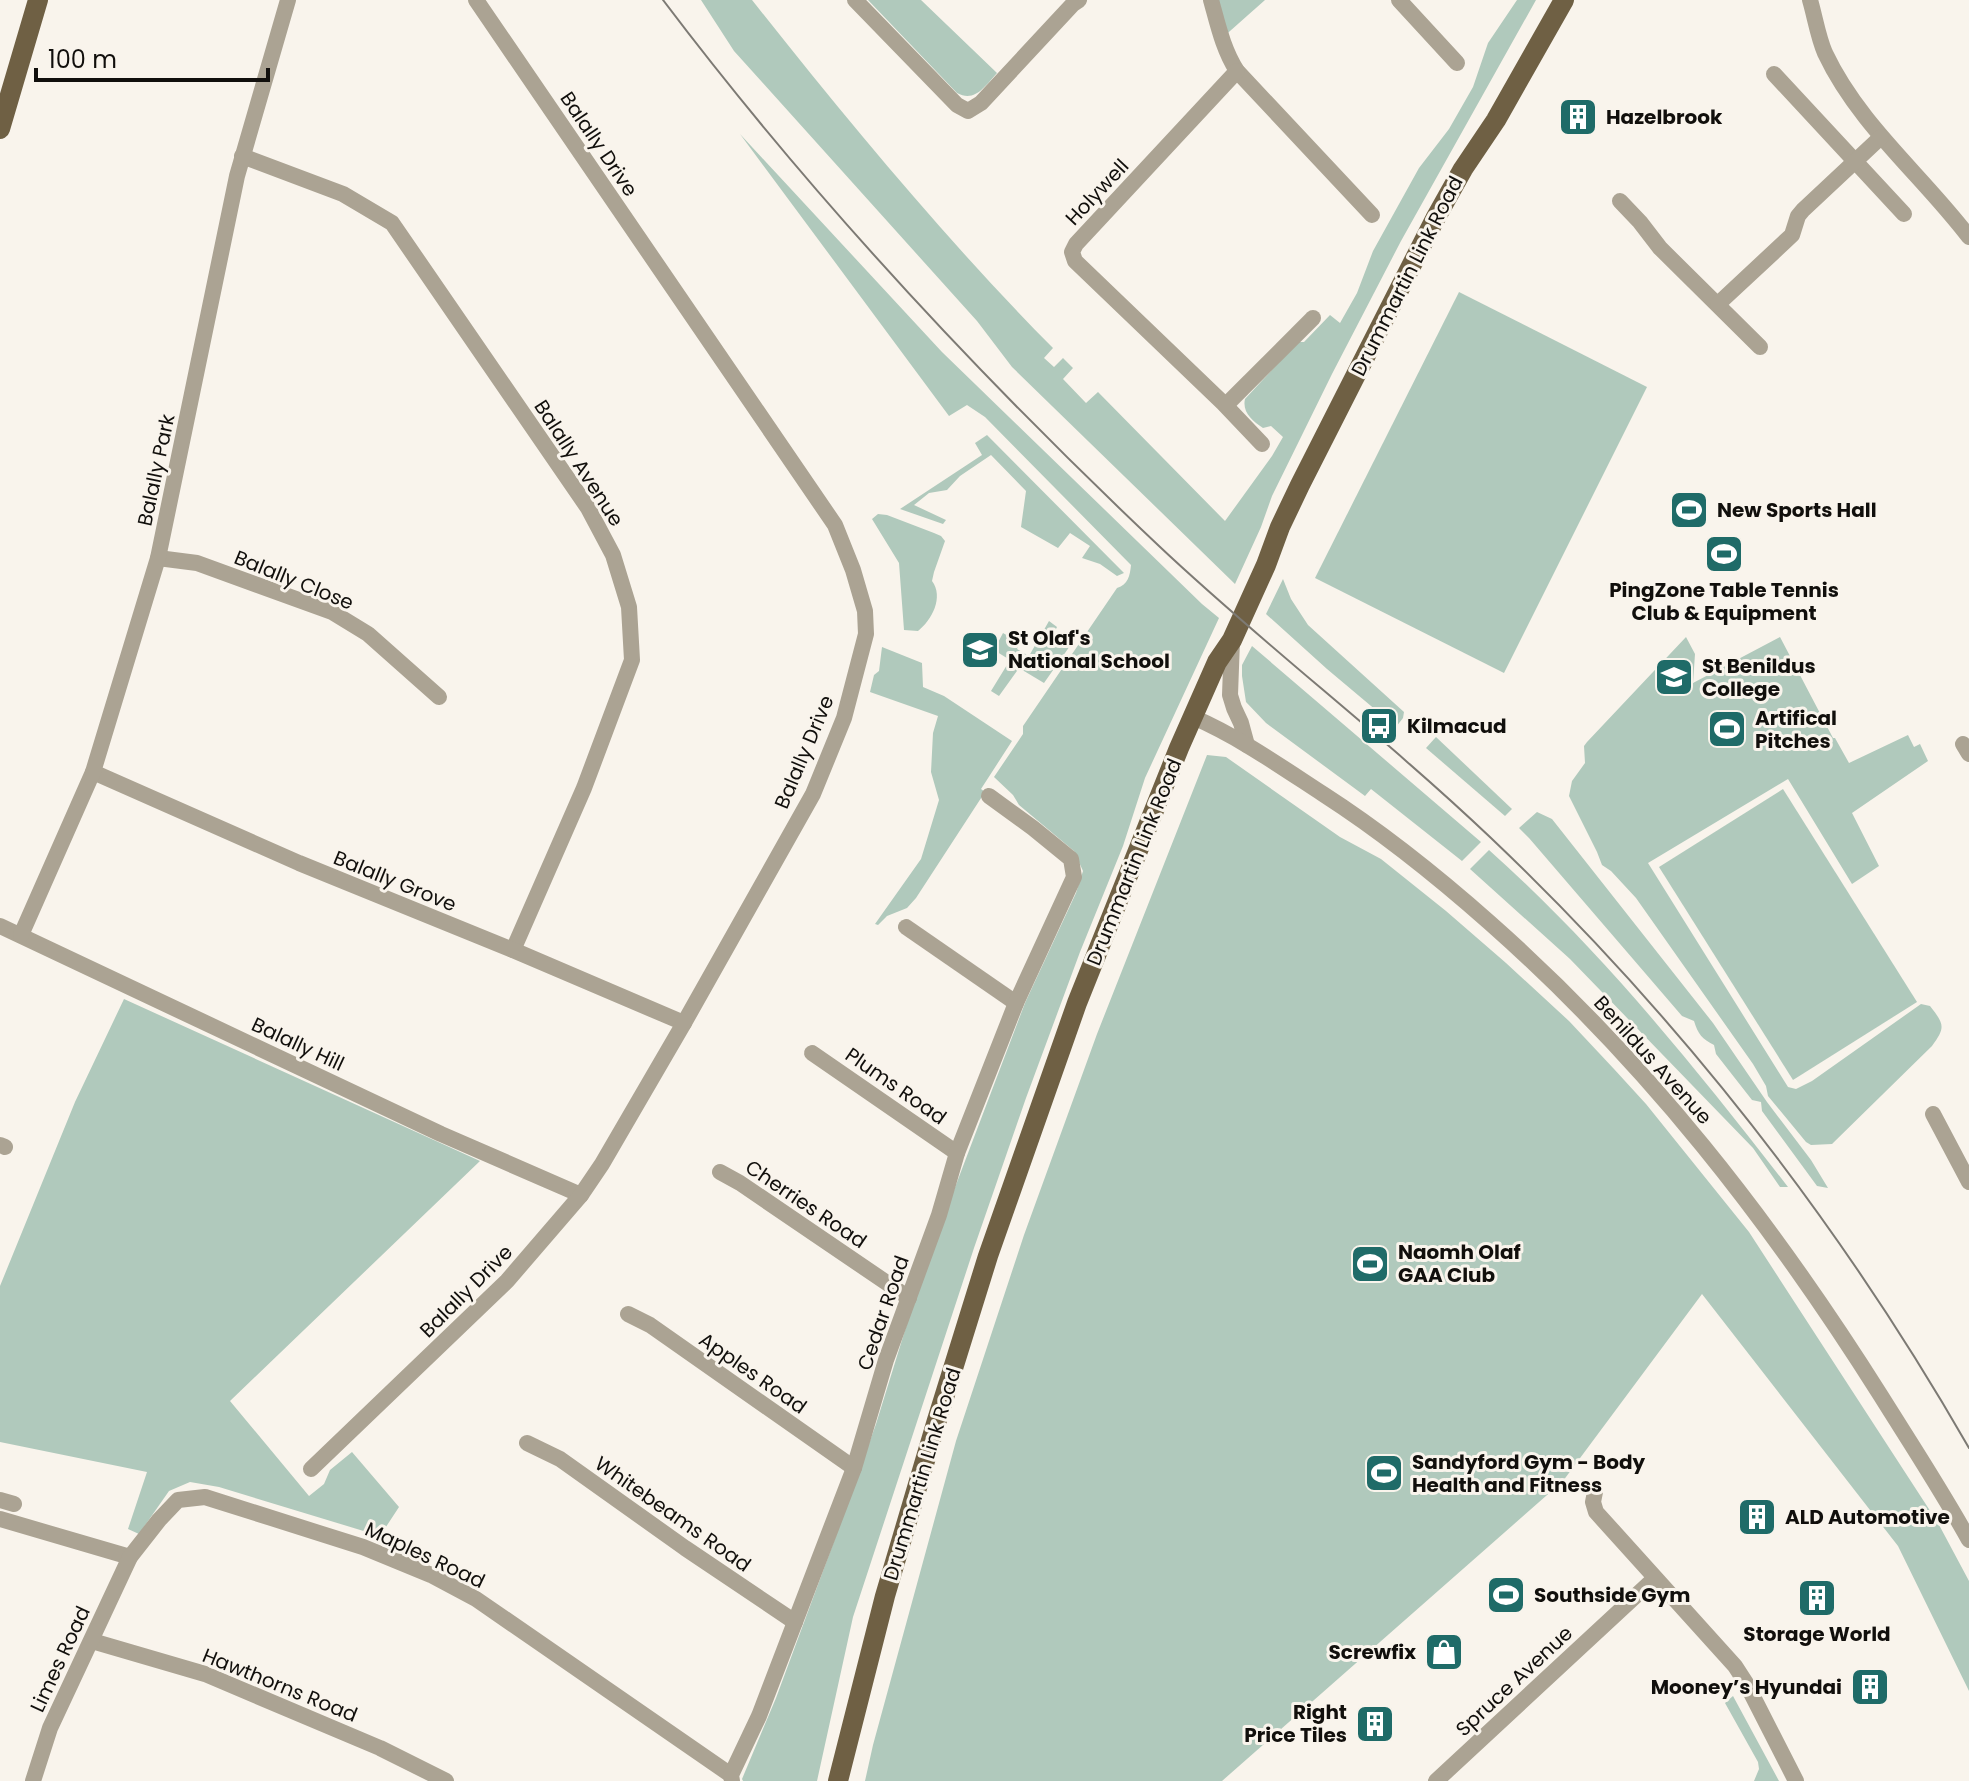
<svg xmlns="http://www.w3.org/2000/svg" width="1969" height="1781" viewBox="0 0 1969 1781" font-family="Poppins,sans-serif">
  <rect width="100%" height="100%" fill="#f9f4ec"/>
  <g fill="#b0c9bc">
    <path d="M701,0H752C847,120 945,239 1053,348L1044,358L1054,367L1063,358L1073,368L1063,379L1086,403L1098,392L1225,521L1272,456L1283,437L1271,426L1263,428C1252,421 1242,412 1245,399L1298,342H1304L1330,315L1340,323L1357,293L1373,251L1419,168L1449,129L1473,87L1488,43L1517,0H1536L1401,241L1332,374L1272,496L1261,527L1235,584L1012,367L977,321L734,51Z"/>
    <path d="M868,0H921L997,73C985,86 975,103 957,93Z"/>
    <polygon points="1211,0 1265,0 1221,39"/>
    <path d="M740,134L942,352L1202,604L1219,618L1145,778L1123,846L1080,952L1026,1098L974,1248L853,1617L817,1781H743L742,1779L776,1698L833,1544L876,1424L924,1269L1025,1003L1076,893L1083,871L1074,851L1019,805L1013,795L994,777L1023,734V726L1117,588C1128,585 1130,575 1131,565L985,417L967,405L949,416Z"/>
    <polygon points="1459,292 1647,387 1504,673 1315,578"/>
    <polygon points="987,435 1124,573 1117,576 1100,564 1082,558 1090,546 1070,533 1058,548 1021,527 1026,491 991,455 960,476 947,490 929,493 914,505 946,520 943,524 900,509 982,455 975,443"/>
    <path d="M878,514L887,515L934,533L941,536L945,541L934,572L932,581C944,597 932,620 918,631L904,630L899,563L872,519Z"/>
    <polygon points="1283,579 1291,599 1308,625 1404,712 1403,718 1396,727 1327,669 1266,614"/>
    <polygon points="1049,621 1057,627 1055,631 1058,633 1053,641 1061,646 1065,639 1072,643 1044,683 1019,668 999,696 991,691 1010,660 994,650 1003,633 1020,643 1017,649 1029,656"/>
    <path d="M1686,637L1695,654L1693,683L1780,637L1833,738H1835L1849,763L1908,735L1914,747L1920,744L1928,761L1852,813L1879,866L1852,884L1788,779L1648,863L1788,1087L1796,1089L1812,1081L1921,1004L1930,1006C1944,1024 1946,1027 1932,1046L1832,1144L1811,1145L1806,1142L1768,1096L1766,1086L1753,1064L1636,898L1611,871L1602,865L1597,852L1569,796L1572,781L1585,763L1584,746L1587,742Z"/>
    <polygon points="1252,646 1481,842 1462,861 1371,789 1365,796 1266,723 1246,702 1242,676 1242,665"/>
    <polygon points="882,647 922,663 923,687 944,696 1012,741 981,789 985,792 916,898 907,908 887,916 878,925 875,924 921,859 939,800 931,772 933,733 938,716 870,692 874,675 879,671"/>
    <polygon points="1436,737 1512,809 1505,816 1426,748"/>
    <polygon points="1207,755 1226,757 1340,837 1381,859 1446,911 1506,963 1569,1021 1614,1069 1646,1104 1749,1232 1938,1523 1969,1581 1969,1691 1898,1546 1702,1294 1563,1481 1222,1781 865,1781 873,1745 956,1441 1024,1235 1097,1034"/>
    <polygon points="1783,789 1917,1002 1793,1080 1659,867"/>
    <path d="M1537,812L1552,819L1713,1023L1767,1102L1811,1160L1828,1188L1817,1186L1762,1111L1761,1102L1752,1100L1716,1054L1714,1045C1702,1039 1698,1034 1694,1021L1682,1016L1529,838L1519,828Z"/>
    <path d="M1489,850C1601,950 1696,1068 1788,1187H1780L1753,1148L1570,959L1470,869Z"/>
    <polygon points="124,999 480,1161 230,1401 309,1496 324,1484 330,1470 352,1452 399,1507 380,1536 219,1487 190,1482 169,1491 139,1534 128,1529 147,1472 0,1442 0,1286 75,1102"/>
    <polygon points="1733,1696 1779,1781 1754,1781 1759,1769 1758,1762 1725,1703"/>
  </g>
  <g fill="none" stroke-linecap="round" stroke-linejoin="round">
    <g stroke="#aba393" stroke-width="16">
      <polyline points="855,0 957,105 968,111 981,103 1073,4 1079,0"/>
      <path d="M1211,0C1218,25 1223,49 1237,71L1372,215"/>
      <polyline points="1399,0 1457,63"/>
      <path d="M1810,0C1815,17 1818,37 1825,53C1859,125 1922,175 1969,237"/>
      <polyline points="1237,71 1076,244 1072,252 1075,261 1223,403 1262,444"/>
      <polyline points="1774,74 1904,214"/>
      <polyline points="242,156 343,194 392,223 588,508 613,555 629,607 632,660 584,788 513,950"/>
      <polyline points="1620,201 1640,222 1660,248 1760,347"/>
      <polyline points="1718,304 1792,235 1798,216 1803,210 1881,137"/>
      <polyline points="1226,405 1313,318"/>
      <polyline points="158,558 197,563 332,612 368,634 439,697"/>
      <polyline points="1232,640 1230,695 1234,708 1241,723 1247,745"/>
      <path d="M1193,717C1239,737 1280,766 1323,794C1382,832 1437,876 1490,923C1647,1062 1770,1220 1881,1396C1911,1444 1942,1491 1969,1540"/>
      <polyline points="1963,744 1969,754"/>
      <polyline points="93,772 299,863 513,950 684,1023"/>
      <polyline points="0,926 441,1134 581,1195"/>
      <polyline points="906,927 1016,1003"/>
      <polyline points="21,935 93,772 158,558 237,176 288,0"/>
      <polyline points="812,1053 957,1153"/>
      <polyline points="1933,1114 1969,1182"/>
      <polyline points="0,1145 5,1147"/>
      <polyline points="720,1172 740,1183 909,1298"/>
      <polyline points="628,1314 650,1325 854,1468"/>
      <polyline points="527,1443 560,1459 685,1548 795,1622"/>
      <polyline points="311,1469 507,1281 581,1195 602,1164 684,1023 813,794 844,718 866,634 865,611 853,570 835,525 476,0"/>
      <polyline points="1595,1492 1593,1502 1596,1512 1735,1666 1746,1683 1796,1781"/>
      <polyline points="0,1500 14,1504"/>
      <polyline points="0,1519 130,1557"/>
      <polyline points="92,1641 205,1674 380,1748 446,1781"/>
      <polyline points="33,1781 50,1728 130,1557 159,1520 178,1500 205,1497 363,1547 431,1575 476,1599 731,1775"/>
      <polyline points="732,1781 731,1775 759,1716 854,1468 886,1360 939,1215 957,1153 1016,1003 1074,877 1071,859 1033,828 989,796"/>
      <polyline points="1436,1781 1655,1578"/>
    </g>
    <g stroke="#6f6044" stroke-width="20">
      <polyline points="0,129 38,0"/>
      <polyline points="838,1781 885,1596 937,1420 988,1256 1077,1003 1179,748 1217,662 1232,640 1266,565 1280,527 1300,485 1435,219 1463,169 1496,120 1564,0"/>
    </g>
    <path stroke="#7d7a74" stroke-width="2" d="M663,0C811,196 980,377 1159,546C1266,647 1384,736 1491,838C1679,1017 1840,1223 1969,1448"/>
  </g>
  <defs>
    <symbol id="building-square" viewBox="-11 -11 22 22"><rect x="-9" y="-9" width="18" height="18" rx="4" fill="#1f6b68" stroke="#f9f4ec"/><path d="M-4-6H4V6H1V3H-1V6H-4ZM-2.5-4.3h1.7v1.8h-1.7ZM.8-4.3h1.7v1.8H.8ZM-2.5-1h1.7V.8h-1.7ZM.8-1h1.7V.8H.8Z" fill="#fff"/></symbol>
    <symbol id="stadium-square" viewBox="-11 -11 22 22"><rect x="-9" y="-9" width="18" height="18" rx="4" fill="#1f6b68" stroke="#f9f4ec"/><path d="M0-5a6.5 5 0 1 0 0 10a6.5 5 0 1 0 0-10ZM-3.5-1.8h7v3.6h-7Z" fill="#fff"/></symbol>
    <symbol id="school-square" viewBox="-11 -11 22 22"><rect x="-9" y="-9" width="18" height="18" rx="4" fill="#1f6b68" stroke="#f9f4ec"/><path d="M0-5L7-2L0 1L-7-2ZM-4 1L0 2.5L4 1V4Q0 6-4 4Z" fill="#fff"/></symbol>
    <symbol id="bus-square" viewBox="-11 -11 22 22"><rect x="-9" y="-9" width="18" height="18" rx="4" fill="#1f6b68" stroke="#f9f4ec"/><path d="M-5-6H5V4H4V6H2V4H-2V6H-4V4H-5ZM-3.5-4V0h7V-4ZM-3.5 1.2v1.5H-2V1.2ZM2 1.2v1.5H3.5V1.2Z" fill="#fff"/></symbol>
    <symbol id="shop-square" viewBox="-11 -11 22 22"><rect x="-9" y="-9" width="18" height="18" rx="4" fill="#1f6b68" stroke="#f9f4ec"/><path d="M-5-2.5h2.3a2.7 3.5 0 0 1 5.4 0H5L5.5 6h-11ZM-1.5-2.5h3a1.5 2.3 0 0 0-3 0Z" fill="#fff"/></symbol>
  </defs>
  <g fill-rule="evenodd">
    <use href="#building-square" x="1556" y="95" width="44" height="44"/>
    <use href="#stadium-square" x="1667" y="488" width="44" height="44"/>
    <use href="#stadium-square" x="1702" y="532" width="44" height="44"/>
    <use href="#school-square" x="958" y="628" width="44" height="44"/>
    <use href="#school-square" x="1652" y="655" width="44" height="44"/>
    <use href="#bus-square" x="1357" y="704" width="44" height="44"/>
    <use href="#stadium-square" x="1705" y="707" width="44" height="44"/>
    <use href="#stadium-square" x="1348" y="1242" width="44" height="44"/>
    <use href="#stadium-square" x="1362" y="1451" width="44" height="44"/>
    <use href="#building-square" x="1735" y="1495" width="44" height="44"/>
    <use href="#stadium-square" x="1484" y="1573" width="44" height="44"/>
    <use href="#building-square" x="1795" y="1576" width="44" height="44"/>
    <use href="#shop-square" x="1422" y="1630" width="44" height="44"/>
    <use href="#building-square" x="1848" y="1665" width="44" height="44"/>
    <use href="#building-square" x="1353" y="1702" width="44" height="44"/>
  </g>
  <g text-anchor="middle" dominant-baseline="central" stroke-width="6" stroke-linejoin="round" paint-order="stroke">
    <g font-size="20" font-weight="bold" fill="#110f0c" stroke="#f9f4ec" text-anchor="start">
      <text x="1606" y="117">Hazelbrook</text>
      <text x="1717" y="510">New Sports Hall</text>
      <text x="1724" y="590" text-anchor="middle">PingZone Table Tennis<tspan x="1724" dy="23">Club &amp; Equipment</tspan></text>
      <text x="1008" y="638">St Olaf's<tspan x="1008" dy="23">National School</tspan></text>
      <text x="1702" y="666">St Benildus<tspan x="1702" dy="23">College</tspan></text>
      <text x="1755" y="718">Artifical<tspan x="1755" dy="23">Pitches</tspan></text>
      <text x="1407" y="726">Kilmacud</text>
      <text x="1398" y="1252">Naomh Olaf<tspan x="1398" dy="23">GAA Club</tspan></text>
      <text x="1412" y="1462">Sandyford Gym - Body<tspan x="1412" dy="23">Health and Fitness</tspan></text>
      <text x="1785" y="1517">ALD Automotive</text>
      <text x="1534" y="1595">Southside Gym</text>
      <text x="1817" y="1634" text-anchor="middle">Storage World</text>
      <text x="1416" y="1652" text-anchor="end">Screwfix</text>
      <text x="1842" y="1687" text-anchor="end">Mooney’s Hyundai</text>
      <text x="1347" y="1712" text-anchor="end">Right<tspan x="1347" dy="23">Price Tiles</tspan></text>
    </g>
    <g font-size="20" fill="#110f0c" stroke="#f9f4ec">
      <text transform="translate(599 144) rotate(56)">Balally Drive</text>
      <text transform="translate(1097 192) rotate(-47)">Holywell</text>
      <text transform="translate(1407 276) rotate(-63)">Drummartin Link Road</text>
      <text transform="translate(579 463) rotate(57)">Balally Avenue</text>
      <text transform="translate(156 470) rotate(-78)">Balally Park</text>
      <text transform="translate(294 580) rotate(22)">Balally Close</text>
      <text transform="translate(804 752) rotate(-67)">Balally Drive</text>
      <text transform="translate(1134 862) rotate(-68)">Drummartin Link Road</text>
      <text transform="translate(395 881) rotate(22)">Balally Grove</text>
      <text transform="translate(298 1044) rotate(25)">Balally Hill</text>
      <text transform="translate(1653 1060) rotate(48)">Benildus Avenue</text>
      <text transform="translate(896 1086) rotate(35)">Plums Road</text>
      <text transform="translate(806 1204) rotate(34)">Cherries Road</text>
      <text transform="translate(466 1291) rotate(-45)">Balally Drive</text>
      <text transform="translate(883 1313) rotate(-71)">Cedar Road</text>
      <text transform="translate(753 1373) rotate(35)">Apples Road</text>
      <text transform="translate(922 1474) rotate(-73)">Drummartin Link Road</text>
      <text transform="translate(673 1514) rotate(35)">Whitebeams Road</text>
      <text transform="translate(425 1555) rotate(25)">Maples Road</text>
      <text transform="translate(60 1659) rotate(-65)">Limes Road</text>
      <text transform="translate(1514 1681) rotate(-43)">Spruce Avenue</text>
      <text transform="translate(280 1685) rotate(22)">Hawthorns Road</text>
    </g>
  </g>
  <path d="M36 68v12h232v-12" fill="none" stroke="#110f0c" stroke-width="4"/>
  <text x="48" y="68" font-size="24" fill="#110f0c" stroke="#f9f4ec" stroke-width="6" paint-order="stroke">100 m</text>
</svg>
